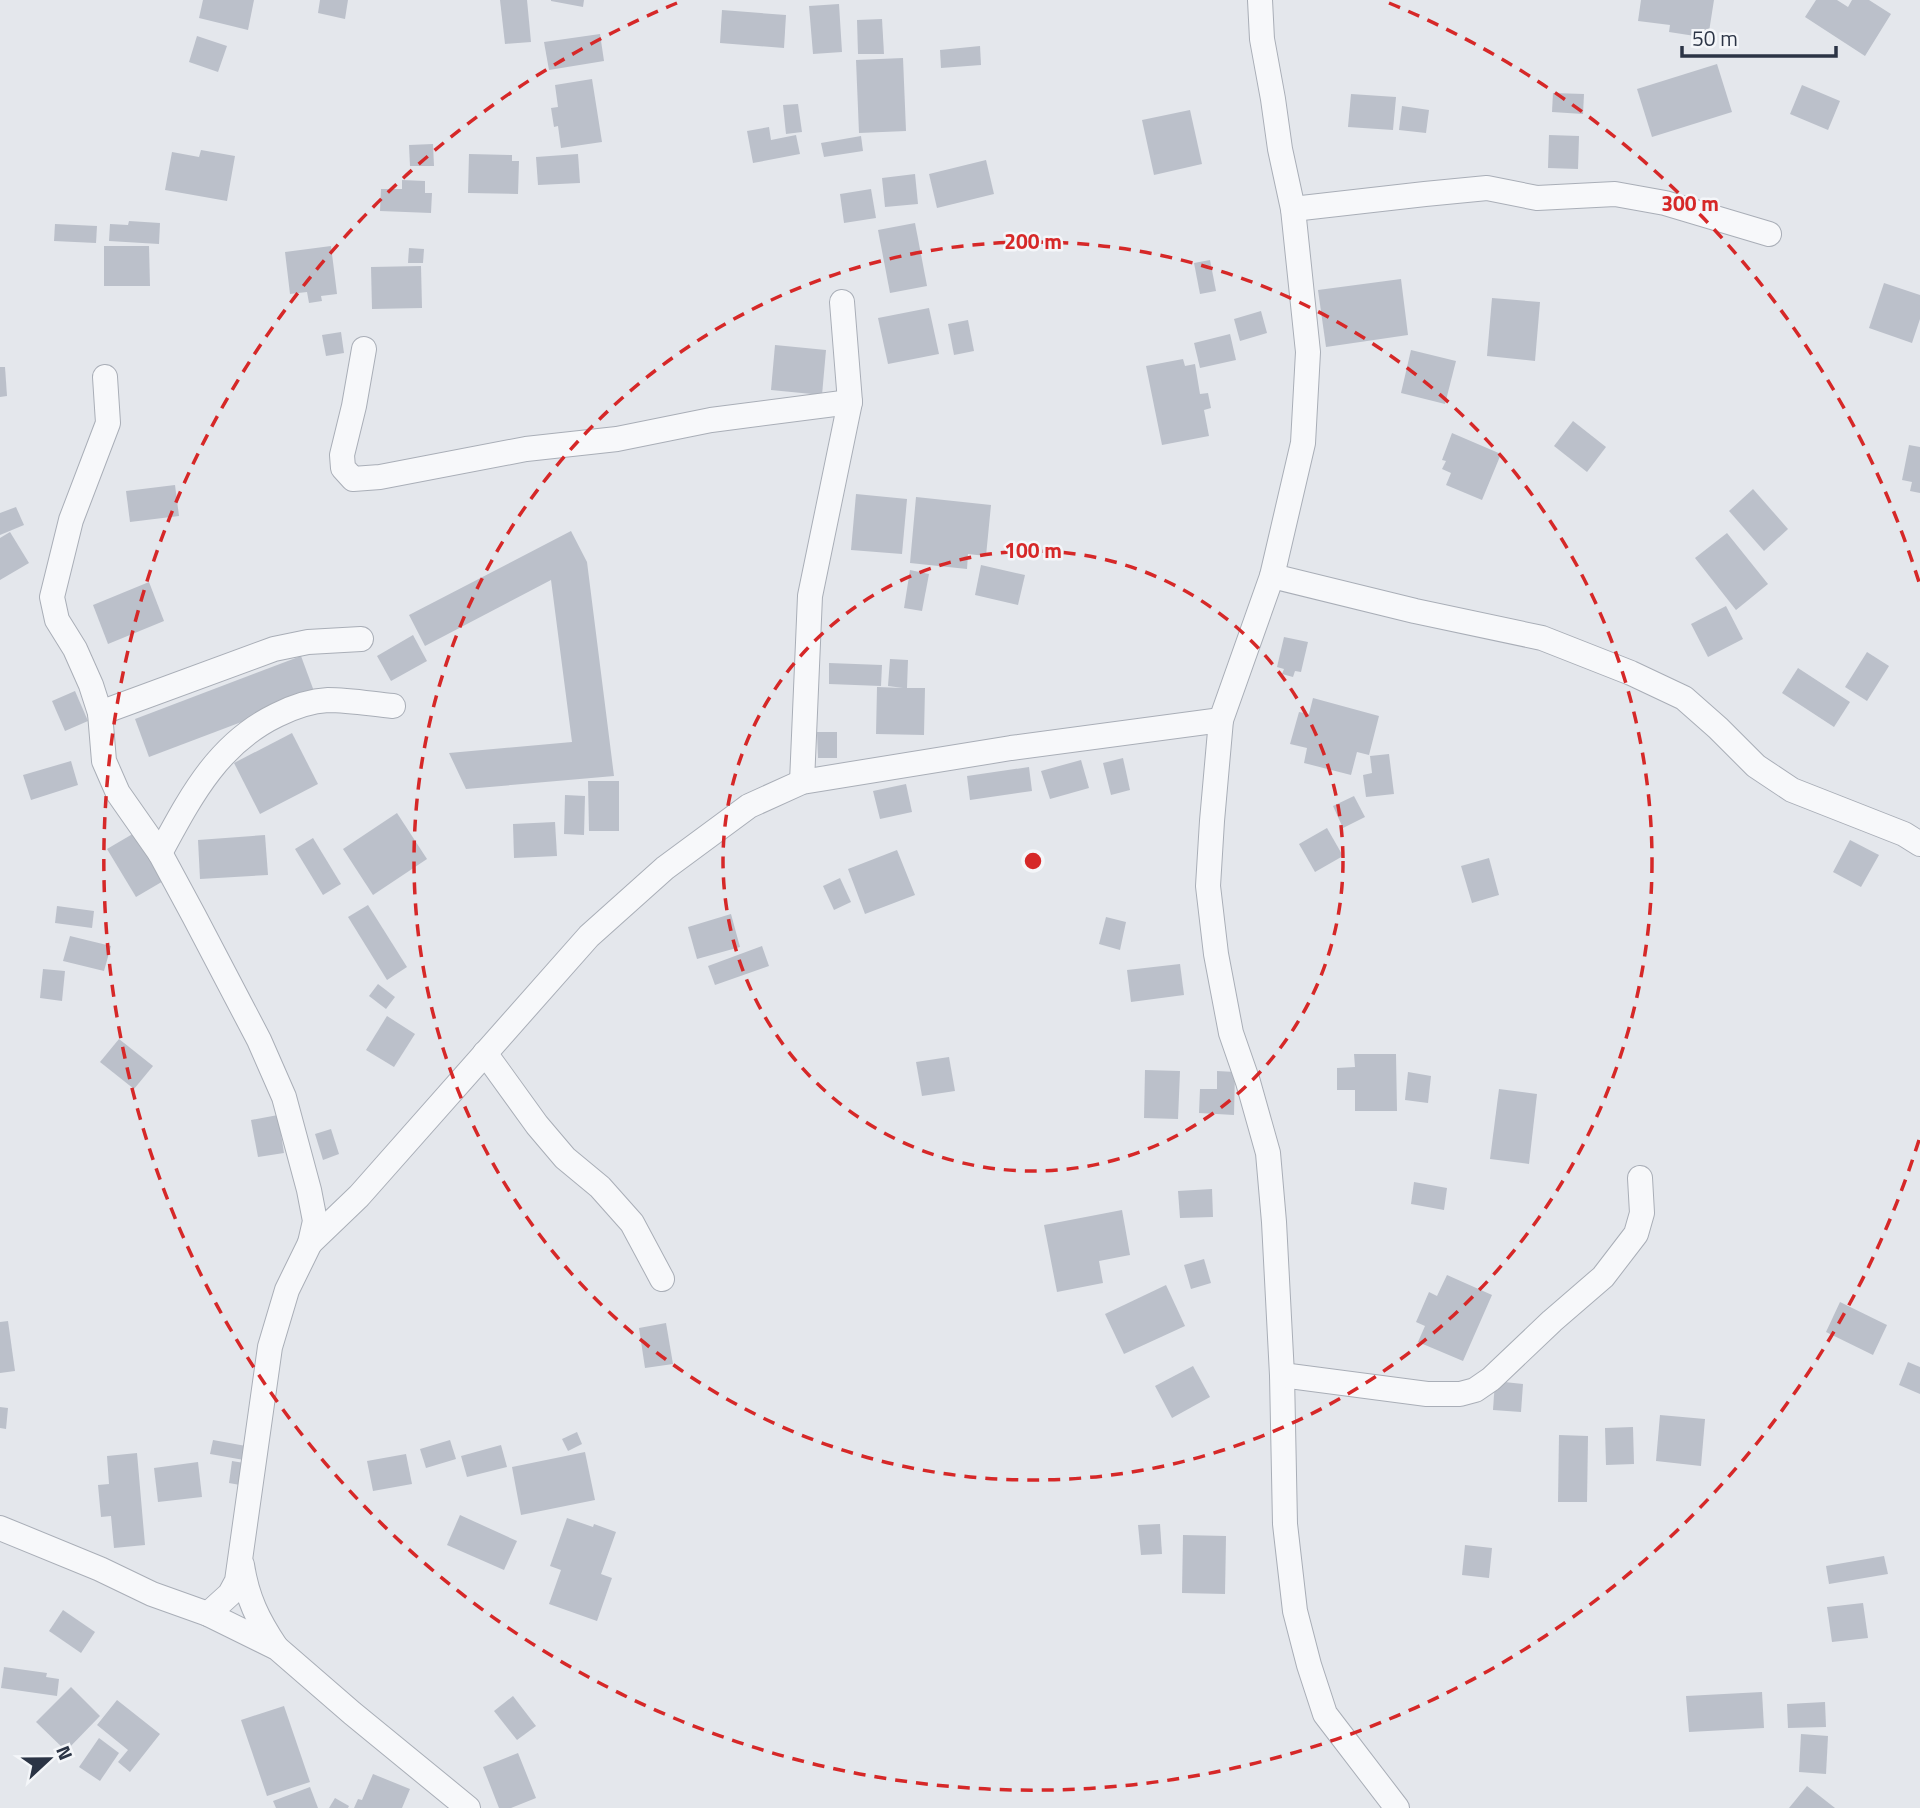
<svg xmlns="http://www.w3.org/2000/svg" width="1920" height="1808" viewBox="0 0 1920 1808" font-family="'Titillium Web',sans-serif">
  <rect width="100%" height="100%" fill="#e4e7ec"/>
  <g fill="#bbc0ca">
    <polygon points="203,0 254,0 248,30 199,18"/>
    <polygon points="320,0 348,0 345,19 318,13"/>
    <polygon points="500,0 527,0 531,42 505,44"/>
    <polygon points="551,0 584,0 583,7 551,1"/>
    <polygon points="1641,0 1714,0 1708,38 1669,32 1670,25 1638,21"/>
    <polygon points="1816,0 1837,0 1848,7 1852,0 1869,0 1891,14 1865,56 1805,17"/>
    <polygon points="839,4 842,52 813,54 809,6"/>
    <polygon points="722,10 786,15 784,48 720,43"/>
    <polygon points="882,19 884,54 858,54 857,20"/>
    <polygon points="600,34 604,61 549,70 544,42"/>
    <polygon points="197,36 227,46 218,72 189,62"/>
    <polygon points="980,46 981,65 941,68 940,50"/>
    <polygon points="903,58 906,131 859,133 856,60"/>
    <polygon points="1717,64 1732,112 1652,137 1637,89"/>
    <polygon points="592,79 602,142 561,148 558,126 554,127 551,108 558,107 555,85"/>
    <polygon points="1802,85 1840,101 1828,130 1790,114"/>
    <polygon points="1553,93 1584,94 1583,114 1552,112"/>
    <polygon points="1351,94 1396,97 1393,130 1348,127"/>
    <polygon points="798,104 802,132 786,134 783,105"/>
    <polygon points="1402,106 1429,110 1426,133 1399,130"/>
    <polygon points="1190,110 1202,164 1154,175 1142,120"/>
    <polygon points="769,127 771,140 796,135 800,154 753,163 747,131"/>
    <polygon points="1549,135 1579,136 1578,169 1548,168"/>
    <polygon points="861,136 863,151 824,157 821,143"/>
    <polygon points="433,144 434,166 410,166 409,145"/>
    <polygon points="201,150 235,156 227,201 165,190 172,152 199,157"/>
    <polygon points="469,154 512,155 512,161 519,161 518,194 468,193"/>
    <polygon points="578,154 580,183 538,185 536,157"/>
    <polygon points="986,160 994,194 937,208 929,174"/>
    <polygon points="915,174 918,204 885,207 882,178"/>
    <polygon points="402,180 425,181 425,193 432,193 431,213 380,211 381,189 402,189"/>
    <polygon points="871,189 876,218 844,223 840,194"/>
    <polygon points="129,221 160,223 159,244 109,241 110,224 128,225"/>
    <polygon points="915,223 927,286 890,293 878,230"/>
    <polygon points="55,224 97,226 96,243 54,241"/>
    <polygon points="104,246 149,246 150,286 104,286"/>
    <polygon points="331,246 337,294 321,296 322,301 309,303 307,292 290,294 285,252"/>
    <polygon points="409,248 424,249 423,263 408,263"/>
    <polygon points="1210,260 1216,291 1200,294 1194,263"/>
    <polygon points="421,266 422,308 372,309 371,267"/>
    <polygon points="1401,279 1408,335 1326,347 1318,290"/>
    <polygon points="1884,283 1920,295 1920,319 1912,343 1869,328"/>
    <polygon points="1492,298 1540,302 1535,361 1487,356"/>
    <polygon points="929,308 939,354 888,364 878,318"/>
    <polygon points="1261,311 1267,333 1240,341 1234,319"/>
    <polygon points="968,320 974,351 954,355 948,324"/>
    <polygon points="341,332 344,353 326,356 322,335"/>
    <polygon points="1230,334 1236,360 1200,368 1194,343"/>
    <polygon points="775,345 826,350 822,395 771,390"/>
    <polygon points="1411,350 1456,361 1445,404 1401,393"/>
    <polygon points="1183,359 1185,366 1195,364 1200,394 1208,393 1211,408 1204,410 1209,436 1162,445 1146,366"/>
    <polygon points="0,367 5,367 7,396 0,397"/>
    <polygon points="1573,421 1606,447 1587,472 1554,446"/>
    <polygon points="1452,433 1501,454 1482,500 1446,485 1451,473 1442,469 1446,461 1442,460"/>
    <polygon points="1909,445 1920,447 1920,493 1910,491 1912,482 1902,480"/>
    <polygon points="175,485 179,516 130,522 126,491"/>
    <polygon points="1753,489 1788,529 1764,551 1729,511"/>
    <polygon points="856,494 907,499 902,554 851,550"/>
    <polygon points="916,497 991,505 986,556 968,554 967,569 910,563"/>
    <polygon points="16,507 24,525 0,535 0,513"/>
    <polygon points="571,531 587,562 614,776 466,789 449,753 572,742 551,580 425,646 409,615"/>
    <polygon points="10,532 29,563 0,580 0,538"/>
    <polygon points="1727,533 1768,584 1736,610 1695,558"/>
    <polygon points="981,565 1025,575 1018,605 975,595"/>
    <polygon points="910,570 929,574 922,611 904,608"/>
    <polygon points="149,582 164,621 108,644 93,605"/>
    <polygon points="1726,606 1743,639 1708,657 1691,624"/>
    <polygon points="413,635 427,661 391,681 377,656"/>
    <polygon points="1284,637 1308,642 1301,672 1295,671 1293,677 1282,674 1284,669 1277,667"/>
    <polygon points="1867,652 1889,666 1867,701 1845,687"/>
    <polygon points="301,656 315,694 149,757 135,719"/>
    <polygon points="890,659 908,660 907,688 925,688 924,735 876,734 877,687 903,688 888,686"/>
    <polygon points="829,663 882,665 881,686 829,684"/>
    <polygon points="1798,668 1850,702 1834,727 1782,693"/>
    <polygon points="75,691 88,721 65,731 52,701"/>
    <polygon points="1313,698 1379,716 1369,755 1357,752 1351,775 1304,763 1307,748 1290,744 1299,712 1309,714"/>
    <polygon points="817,732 837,732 837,758 818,758"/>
    <polygon points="292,733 318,784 260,814 234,763"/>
    <polygon points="1389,754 1394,794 1366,797 1363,775 1372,773 1370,756"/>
    <polygon points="1123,758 1130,790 1111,795 1103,763"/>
    <polygon points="1081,760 1089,788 1050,799 1041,771"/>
    <polygon points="71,761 78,785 31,800 23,775"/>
    <polygon points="1029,767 1032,791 970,800 967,776"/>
    <polygon points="588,781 619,781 619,831 589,831"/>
    <polygon points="906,784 912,812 880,819 873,791"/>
    <polygon points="565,795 585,796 584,835 564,834"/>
    <polygon points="1354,796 1365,817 1343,828 1333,806"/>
    <polygon points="397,813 427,859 373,895 343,849"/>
    <polygon points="555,822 557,856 514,858 513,824"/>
    <polygon points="1327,828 1343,856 1315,872 1299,844"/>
    <polygon points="136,832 165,880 136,897 107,849"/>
    <polygon points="265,835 268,875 200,879 198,840"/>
    <polygon points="313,838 341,884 323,895 295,849"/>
    <polygon points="1850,840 1879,855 1861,887 1833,872"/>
    <polygon points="897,850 915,895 865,914 848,869"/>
    <polygon points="1489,858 1499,895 1472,903 1461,866"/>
    <polygon points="840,878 851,902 834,910 823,886"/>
    <polygon points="368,905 407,967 387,980 348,917"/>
    <polygon points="57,906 94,911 92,928 55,923"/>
    <polygon points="731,914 740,947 697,959 688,927"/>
    <polygon points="1106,917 1126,922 1120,950 1099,944"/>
    <polygon points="70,936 111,946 104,971 63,961"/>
    <polygon points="762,946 769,966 715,985 708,966"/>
    <polygon points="1180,964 1184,995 1131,1002 1127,970"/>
    <polygon points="43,969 65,971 62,1001 40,998"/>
    <polygon points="378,984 395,997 386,1009 369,996"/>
    <polygon points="387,1016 415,1034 394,1067 366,1050"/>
    <polygon points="119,1039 153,1066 134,1089 100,1062"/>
    <polygon points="1354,1054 1396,1054 1397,1111 1355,1111 1355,1090 1337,1090 1337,1068 1355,1067"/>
    <polygon points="949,1057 955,1091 922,1096 916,1062"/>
    <polygon points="1145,1070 1180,1071 1178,1119 1144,1118"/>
    <polygon points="1217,1071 1235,1072 1234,1115 1199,1113 1200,1089 1217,1089"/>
    <polygon points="1408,1072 1431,1076 1428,1103 1405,1100"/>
    <polygon points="1499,1089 1537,1094 1529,1164 1490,1159"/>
    <polygon points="278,1115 284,1153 258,1157 251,1120"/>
    <polygon points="331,1129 339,1154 323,1160 315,1134"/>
    <polygon points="1414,1182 1447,1188 1444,1210 1411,1204"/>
    <polygon points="1212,1189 1213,1217 1180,1218 1178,1191"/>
    <polygon points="1122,1210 1130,1255 1099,1261 1103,1283 1057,1292 1044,1225"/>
    <polygon points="1204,1259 1211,1283 1191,1289 1184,1265"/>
    <polygon points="1447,1275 1492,1295 1463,1361 1418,1342 1425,1326 1416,1322 1429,1292 1437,1296"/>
    <polygon points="1166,1285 1185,1326 1124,1354 1105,1314"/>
    <polygon points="1840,1302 1887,1325 1873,1355 1826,1332"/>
    <polygon points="8,1321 15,1371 0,1373 0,1322"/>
    <polygon points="666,1323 673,1364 645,1368 639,1328"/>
    <polygon points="1908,1362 1920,1367 1920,1394 1899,1385"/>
    <polygon points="1193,1366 1210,1397 1172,1418 1155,1386"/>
    <polygon points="1495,1381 1523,1384 1521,1412 1493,1410"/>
    <polygon points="0,1407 8,1408 6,1429 0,1428"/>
    <polygon points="1660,1415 1705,1419 1701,1466 1656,1461"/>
    <polygon points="1633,1427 1634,1464 1606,1465 1605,1428"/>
    <polygon points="577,1432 582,1444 568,1451 562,1439"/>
    <polygon points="1559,1435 1588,1436 1587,1502 1558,1502"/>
    <polygon points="213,1440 246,1446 244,1460 210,1454"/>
    <polygon points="450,1440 456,1459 426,1468 420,1449"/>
    <polygon points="501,1445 507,1467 467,1477 461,1456"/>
    <polygon points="585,1452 595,1500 521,1515 512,1467"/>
    <polygon points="137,1453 145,1545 114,1548 111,1516 101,1517 98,1485 109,1484 107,1456"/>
    <polygon points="406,1454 412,1484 373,1491 367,1461"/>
    <polygon points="232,1461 244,1463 240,1485 229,1483"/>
    <polygon points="198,1462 202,1497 158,1502 154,1468"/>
    <polygon points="460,1515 517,1541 504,1570 447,1545"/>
    <polygon points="567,1518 593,1527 594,1524 616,1532 601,1574 612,1578 597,1621 549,1604 561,1570 550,1566"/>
    <polygon points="1160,1524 1162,1554 1141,1555 1138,1525"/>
    <polygon points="1183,1535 1226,1536 1225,1594 1182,1593"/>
    <polygon points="1465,1545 1492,1548 1489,1578 1462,1575"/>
    <polygon points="1884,1556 1888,1574 1829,1584 1826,1566"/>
    <polygon points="1863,1603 1868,1638 1832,1642 1827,1607"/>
    <polygon points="63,1610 95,1632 81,1653 49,1631"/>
    <polygon points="4,1667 47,1673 46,1677 59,1679 57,1696 1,1688"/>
    <polygon points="71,1687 100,1716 66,1751 36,1722"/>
    <polygon points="1762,1692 1764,1728 1689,1732 1686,1696"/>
    <polygon points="513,1696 536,1726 517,1740 494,1711"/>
    <polygon points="117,1700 160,1734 130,1772 118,1762 128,1750 97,1725"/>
    <polygon points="1825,1702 1826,1727 1788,1728 1787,1704"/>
    <polygon points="284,1706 310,1782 267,1796 241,1720"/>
    <polygon points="1801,1734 1828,1736 1826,1774 1799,1772"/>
    <polygon points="99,1738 119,1753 100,1781 79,1767"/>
    <polygon points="518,1753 536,1798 511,1808 499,1808 483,1767"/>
    <polygon points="373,1774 410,1789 402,1808 354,1808 358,1799 362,1800"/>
    <polygon points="1807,1786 1835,1808 1789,1808"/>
    <polygon points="310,1787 318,1808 276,1808 273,1801"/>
    <polygon points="335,1798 349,1806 348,1808 329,1808"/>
  </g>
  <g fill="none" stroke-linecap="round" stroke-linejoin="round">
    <defs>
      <g id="minor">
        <polyline points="1260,0 1262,39 1273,99 1280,149 1293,209 1308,352 1303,443 1272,576 1221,720 1212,821 1208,886 1216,954 1231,1033 1248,1082 1268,1153 1274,1222 1282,1375 1285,1524 1295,1611 1309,1665 1325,1714 1397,1808"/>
        <polyline points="1293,209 1425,194 1487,188 1537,198 1615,194 1665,203 1769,234"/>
        <polyline points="364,349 354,406 342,455 343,468 353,479 380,477 526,449 617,439 711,420 850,402"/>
        <polyline points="105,377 108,423 71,520 52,597 57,620 75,649 91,685 100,713 104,761 118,793 160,853 194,916 259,1040 284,1097 309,1190 315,1221 310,1243 287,1290 270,1347 237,1581 230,1594 208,1614"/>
        <polyline points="1272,576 1415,611 1542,638 1631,673 1684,698 1718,728 1756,766 1792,790 1904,834 1920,844"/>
        <polyline points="100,713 274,649 308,642 361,639"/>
        <polyline points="802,782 810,596 850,402 842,302"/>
        <path d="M160,853C190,798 217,744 277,715C293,707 310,701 328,700C349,700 372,704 393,706"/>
        <polyline points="485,1053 537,1125 565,1158 600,1187 632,1223 662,1279"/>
        <polyline points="310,1243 359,1196 589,936 665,868 749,806 802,782 1011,748 1221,720"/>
        <polyline points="1282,1375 1427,1394 1460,1394 1475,1390 1491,1379 1552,1321 1603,1277 1636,1234 1642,1213 1640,1178"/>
        <polyline points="0,1528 100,1569 152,1594 208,1614 277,1648 352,1713 468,1808"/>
        <path d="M242,1565C247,1598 258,1620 276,1647"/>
      </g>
    </defs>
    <use href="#minor" stroke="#a9aeb7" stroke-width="26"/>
    <use href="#minor" stroke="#f7f8fa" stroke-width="24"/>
  </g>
  <g fill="none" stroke="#d62828" stroke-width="3.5" stroke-dasharray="12 9">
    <circle cx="1033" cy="861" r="310"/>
    <circle cx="1033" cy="861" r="619"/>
    <path d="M1919 1140A929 929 0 1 1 677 3M1389 3A929 929 0 0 1 1919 582"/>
  </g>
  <circle cx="1033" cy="861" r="10" fill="#d62828" stroke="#f4f6f9" stroke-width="3.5"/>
  <g font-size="21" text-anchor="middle" font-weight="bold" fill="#d62828" stroke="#f4f6f9" stroke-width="5" stroke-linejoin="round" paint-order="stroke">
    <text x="1690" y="211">300 m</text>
    <text x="1033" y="249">200 m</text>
    <text x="1033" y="558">100 m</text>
  </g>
  <g transform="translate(49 1759) rotate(68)" stroke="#f4f6f9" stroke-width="5" paint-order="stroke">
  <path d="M0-5L12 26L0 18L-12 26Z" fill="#2b3445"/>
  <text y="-10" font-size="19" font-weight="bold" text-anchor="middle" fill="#2b3445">N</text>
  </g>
  <path d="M1682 46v10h154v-10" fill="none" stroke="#2b3445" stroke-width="3.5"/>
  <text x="1692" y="46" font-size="21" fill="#2b3445" stroke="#f4f6f9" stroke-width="5" paint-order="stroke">50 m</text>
</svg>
